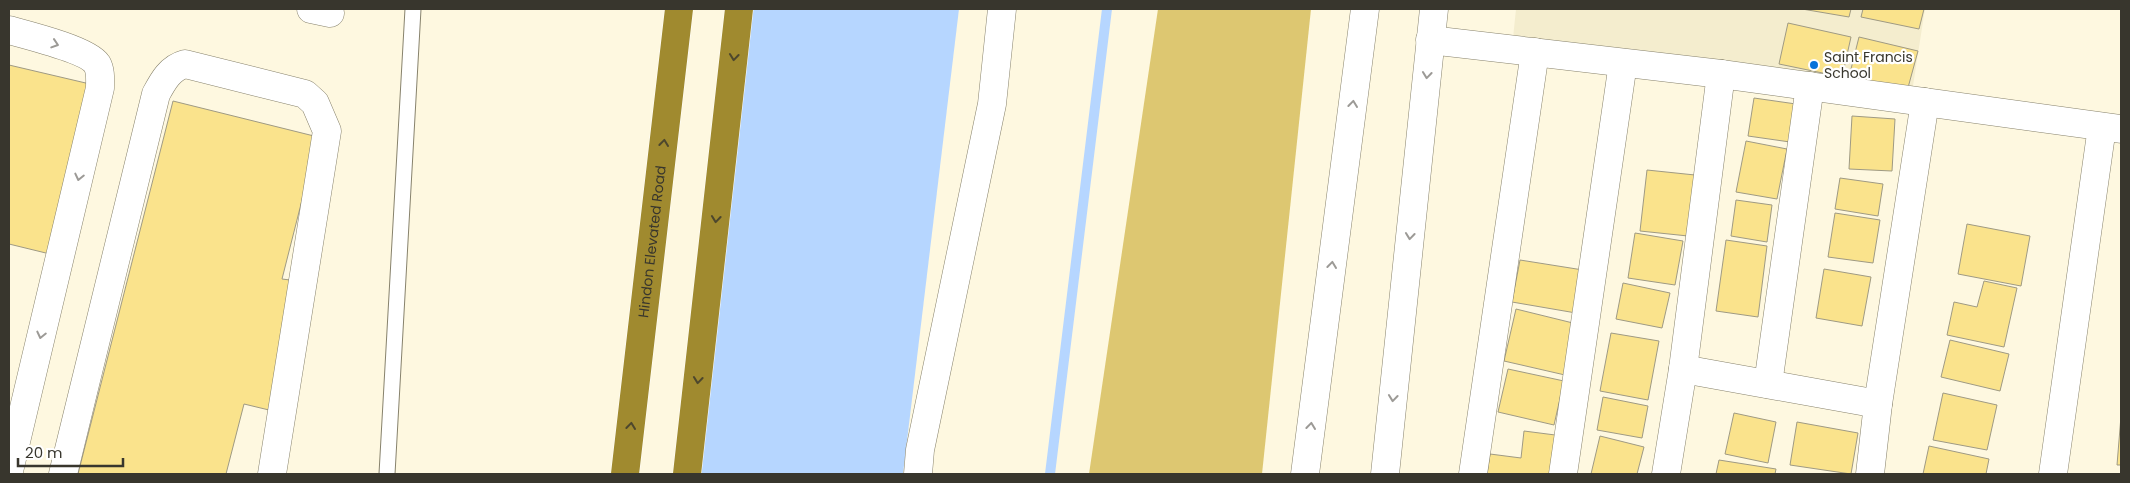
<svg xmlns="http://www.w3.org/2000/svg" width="2130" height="483" viewBox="0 0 2130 483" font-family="Poppins,sans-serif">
  <rect width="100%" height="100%" fill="#fef8e0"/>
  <polygon fill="#f4edce" points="1516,9 1925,9 1912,92 1513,38"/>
  <polygon fill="#ddc771" points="1158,9 1311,9 1262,474 1089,474"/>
  <polygon fill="#b6d6ff" points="731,9 959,9 903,474 676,474"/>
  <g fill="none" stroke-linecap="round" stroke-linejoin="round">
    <polyline stroke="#b6d6ff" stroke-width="10" points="1050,474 1107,9"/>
  </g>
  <g fill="#fae38c" stroke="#9f9a83">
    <polygon points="1802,9 1851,9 1849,17"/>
    <polygon points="1863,9 1924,9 1919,29 1861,17"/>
    <polygon points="1788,23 1851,37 1842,77 1779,64"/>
    <polygon points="1859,37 1918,51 1906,95 1848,81"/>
    <polygon points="9,65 90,84 50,254 9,244"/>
    <polygon points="1754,98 1796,104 1790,142 1748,136"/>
    <polygon points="173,101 318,137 282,279 298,281 269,410 244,404 226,474 78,474"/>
    <polygon points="1852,116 1895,119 1892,171 1849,169"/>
    <polygon points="1746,141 1787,149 1777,199 1736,192"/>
    <polygon points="1647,170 1695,175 1688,236 1640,231"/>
    <polygon points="1840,178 1883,184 1878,216 1835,209"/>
    <polygon points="1736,200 1772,205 1767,242 1731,236"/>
    <polygon points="1835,213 1880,220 1873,263 1828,257"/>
    <polygon points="1967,224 2030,236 2021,286 1958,274"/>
    <polygon points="1635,233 1683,241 1675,285 1628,278"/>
    <polygon points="1726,240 1767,246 1758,317 1716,311"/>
    <polygon points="1520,260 1583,270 1576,313 1512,302"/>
    <polygon points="1824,269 1871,277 1862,326 1816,318"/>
    <polygon points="1984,281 2017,288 2004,347 1947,335 1954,302 1977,307"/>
    <polygon points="1623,283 1670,293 1662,328 1616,319"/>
    <polygon points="1516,309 1577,324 1565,375 1504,361"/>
    <polygon points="1611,333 1659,341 1648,400 1600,391"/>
    <polygon points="1950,340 2009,354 2000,391 1941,377"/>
    <polygon points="1508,369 1564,381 1554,425 1498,412"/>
    <polygon points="1943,393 1997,405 1987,450 1933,440"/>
    <polygon points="1603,397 1648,406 1642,438 1597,430"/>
    <polygon points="1734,413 1776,422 1768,463 1725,454"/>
    <polygon points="2121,416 2121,465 2117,465"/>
    <polygon points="1797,422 1858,433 1851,474 1790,465"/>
    <polygon points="1524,431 1563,436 1558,474 1487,474 1490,454 1521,458"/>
    <polygon points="1600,436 1644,447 1637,474 1591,474"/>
    <polygon points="1929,446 1989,459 1986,474 1923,474"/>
    <polygon points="1719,460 1776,469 1775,474 1716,474"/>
  </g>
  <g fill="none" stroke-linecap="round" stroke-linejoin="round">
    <defs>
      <polyline id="service" points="387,474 413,9"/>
      <g id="minor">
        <polyline points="311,9 330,13"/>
        <path d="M9,30C27,35 88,50 97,64C101,71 100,80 100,88L9,471"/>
        <polyline points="1430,40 1721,74 2121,129"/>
        <polyline points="1683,369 1878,404"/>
        <polyline points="1768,384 1810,86"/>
        <path d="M63,474L156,94C163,81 170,68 185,64L305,94L315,103L327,131L272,474"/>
        <polyline points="1473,474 1535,52"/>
        <polyline points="1563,474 1623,63"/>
        <polyline points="1666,474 1683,369 1721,74"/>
        <polyline points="1870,474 1878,404 1925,102"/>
        <polyline points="2053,474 2102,127"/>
      </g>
      <g id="tertiary">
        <polyline points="918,474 920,450 992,104 1002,9"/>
        <polyline points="1305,474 1365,9"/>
        <polyline points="1385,474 1434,9"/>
      </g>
      <g id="motorway">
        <path id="s1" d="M625,474L679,9"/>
        <polyline points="687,474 739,9"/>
      </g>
    </defs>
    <use href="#service" stroke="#87826c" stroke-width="17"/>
    <use href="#minor" stroke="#87826c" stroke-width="29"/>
    <use href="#tertiary" stroke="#87826c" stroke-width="29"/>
    <use href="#motorway" stroke="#fff" stroke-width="29"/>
    <use href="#service" stroke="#fff" stroke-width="15"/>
    <use href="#minor" stroke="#fff" stroke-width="28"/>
    <use href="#tertiary" stroke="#fff" stroke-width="28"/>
    <use href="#motorway" stroke="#a08a2f" stroke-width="28"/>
  </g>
  <defs><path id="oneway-chevron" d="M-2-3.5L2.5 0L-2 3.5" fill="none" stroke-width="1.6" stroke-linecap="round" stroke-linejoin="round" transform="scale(1.25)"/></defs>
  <g stroke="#9c9a96">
    <use href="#oneway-chevron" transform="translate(55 44) rotate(18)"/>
    <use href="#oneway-chevron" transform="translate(1427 75) rotate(96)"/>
    <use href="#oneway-chevron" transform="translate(1353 104) rotate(-83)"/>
    <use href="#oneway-chevron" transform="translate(79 177) rotate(103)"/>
    <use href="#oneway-chevron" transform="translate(1410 236) rotate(96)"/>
    <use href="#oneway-chevron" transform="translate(1332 265) rotate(-83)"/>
    <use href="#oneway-chevron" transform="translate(41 335) rotate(103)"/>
    <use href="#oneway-chevron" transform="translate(1393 398) rotate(96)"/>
    <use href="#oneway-chevron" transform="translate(1311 426) rotate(-83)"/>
  </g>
  <g stroke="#4d472d">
    <use href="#oneway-chevron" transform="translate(734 57) rotate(96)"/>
    <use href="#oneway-chevron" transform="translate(664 143) rotate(-83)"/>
    <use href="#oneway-chevron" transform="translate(716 219) rotate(96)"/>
    <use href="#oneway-chevron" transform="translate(698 380) rotate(96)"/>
    <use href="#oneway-chevron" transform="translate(631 426) rotate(-83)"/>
  </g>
  <circle fill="#0773da" stroke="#fff" stroke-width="2" cx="1814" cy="65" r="5"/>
  <g text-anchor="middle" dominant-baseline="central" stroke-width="4.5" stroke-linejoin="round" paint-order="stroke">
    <g font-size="14" fill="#38362d" stroke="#fff" text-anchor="start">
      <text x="1824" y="57">Saint Francis<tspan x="1824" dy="16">School</tspan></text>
    </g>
    <g font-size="14" fill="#38362d" stroke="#fff">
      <text stroke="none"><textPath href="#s1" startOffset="234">Hindon Elevated Road</textPath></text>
    </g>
  </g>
  <rect width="2130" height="483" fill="none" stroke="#38362d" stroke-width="20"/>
  <path d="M18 458v8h105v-8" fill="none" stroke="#38362d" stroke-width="2.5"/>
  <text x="25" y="458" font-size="15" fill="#38362d" stroke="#ffffff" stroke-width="4" paint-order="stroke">20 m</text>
</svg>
